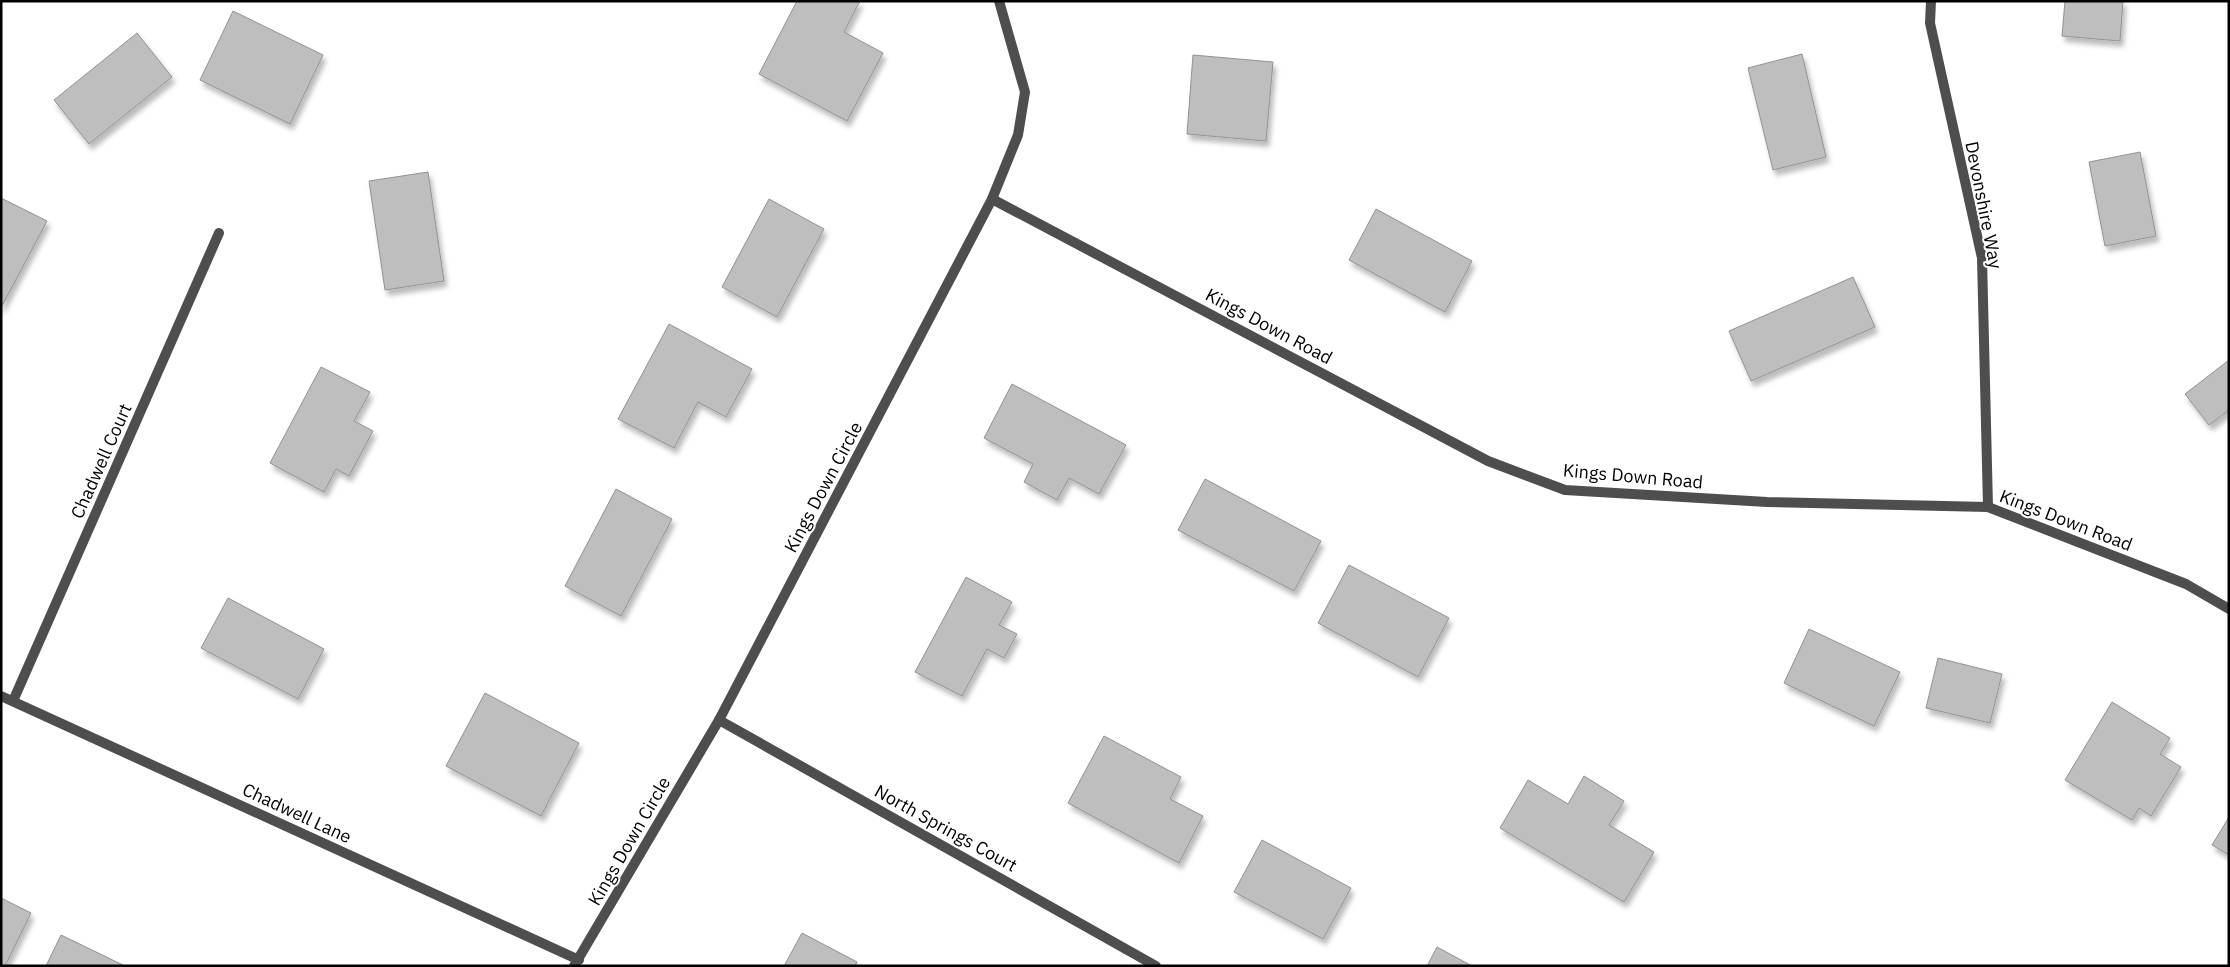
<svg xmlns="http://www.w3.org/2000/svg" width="2230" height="967" viewBox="0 0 2230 967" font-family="'IBM Plex Sans',sans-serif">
  <defs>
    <filter id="shadow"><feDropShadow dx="3" dy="5.5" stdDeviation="2.5" flood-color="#0004"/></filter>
  </defs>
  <rect width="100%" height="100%" fill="#fff"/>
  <g fill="#bebebe" stroke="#929292" filter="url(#shadow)">
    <polygon points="797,1 860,1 844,32 883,53 847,121 759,74"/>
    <polygon points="2065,1 2123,1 2120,41 2062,36"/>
    <polygon points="233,11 323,55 290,124 200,80"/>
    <polygon points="137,33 172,77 89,144 54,100"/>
    <polygon points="1802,54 1826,157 1773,170 1748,68"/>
    <polygon points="1193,55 1273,62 1266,141 1187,134"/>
    <polygon points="2140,152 2156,236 2105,246 2089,162"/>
    <polygon points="428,172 444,281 385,290 369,181"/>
    <polygon points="1,198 47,221 1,308"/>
    <polygon points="769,199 824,229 777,317 722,287"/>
    <polygon points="1376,209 1472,261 1445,312 1349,260"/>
    <polygon points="1853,277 1875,327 1751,381 1729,331"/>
    <polygon points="669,324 752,369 726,417 698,402 674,448 618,419"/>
    <polygon points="2229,360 2229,410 2209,425 2185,394"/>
    <polygon points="321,367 370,392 354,421 373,431 349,476 336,469 324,492 270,463"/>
    <polygon points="1012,384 1126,445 1099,494 1069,478 1057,500 1024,482 1033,464 984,438"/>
    <polygon points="1205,479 1321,541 1294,591 1178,530"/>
    <polygon points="616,489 672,519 621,616 565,586"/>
    <polygon points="1349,565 1449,618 1418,677 1318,623"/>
    <polygon points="966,577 1012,602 999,625 1017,634 1004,658 987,649 962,696 915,672"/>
    <polygon points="228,598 324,649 298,699 201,648"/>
    <polygon points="1809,629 1900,672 1874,726 1784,683"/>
    <polygon points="1938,658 2002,674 1990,723 1926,708"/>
    <polygon points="485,693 579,743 541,816 446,766"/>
    <polygon points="2112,702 2170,738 2160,754 2181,767 2151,816 2139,808 2132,820 2065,780"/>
    <polygon points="1104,736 1181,777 1170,799 1203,816 1179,863 1068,803"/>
    <polygon points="1584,776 1624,801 1609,825 1654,852 1624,902 1500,828 1528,780 1568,804"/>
    <polygon points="2229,817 2229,855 2212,845"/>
    <polygon points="1262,840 1351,888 1323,939 1234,892"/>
    <polygon points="1,898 31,913 5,966 1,966"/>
    <polygon points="802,933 857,962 855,966 784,966"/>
    <polygon points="61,935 125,966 46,966"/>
    <polygon points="1437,947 1472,966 1427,966"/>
  </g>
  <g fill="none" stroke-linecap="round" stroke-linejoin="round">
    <g stroke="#4e4e4e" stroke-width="10">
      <polyline points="1931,1 1930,23 1982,258 1988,507"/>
      <polyline points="992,199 1488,461 1565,490 1767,502 1988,507 2186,584 2229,609"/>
      <polyline points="1,696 579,960"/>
      <polyline points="13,701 219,233"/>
      <polyline points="719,720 1156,966"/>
      <polyline points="574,966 719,720 992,199 1018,135 1025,92 999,1"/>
    </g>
  </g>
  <g text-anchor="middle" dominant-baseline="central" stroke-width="4" stroke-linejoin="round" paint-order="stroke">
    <g font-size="18" fill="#000" stroke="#fff">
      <text transform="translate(1984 205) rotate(79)">Devonshire Way</text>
      <text transform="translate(1269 326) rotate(28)">Kings Down Road</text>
      <text transform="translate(101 461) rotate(-66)">Chadwell Court</text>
      <text transform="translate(1633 476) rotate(5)">Kings Down Road</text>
      <text transform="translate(823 487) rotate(-62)">Kings Down Circle</text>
      <text transform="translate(2066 520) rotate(21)">Kings Down Road</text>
      <text transform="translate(297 813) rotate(25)">Chadwell Lane</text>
      <text transform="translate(946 828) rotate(29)">North Springs Court</text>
      <text transform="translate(629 841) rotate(-60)">Kings Down Circle</text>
    </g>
  </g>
  <rect width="2230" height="967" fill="none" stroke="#000000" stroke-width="5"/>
</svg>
